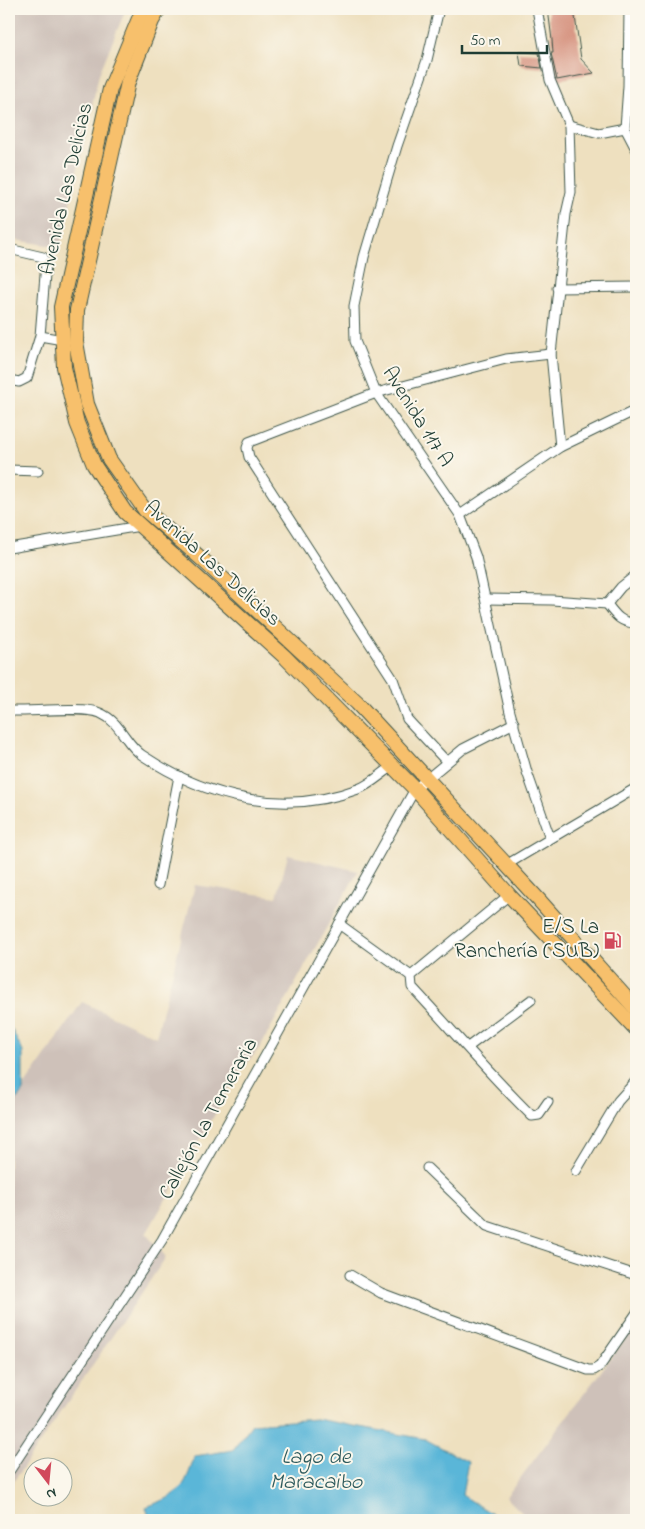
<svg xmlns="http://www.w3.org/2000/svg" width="645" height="1529" viewBox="0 0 645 1529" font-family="'Indie Flower',sans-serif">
  <rect width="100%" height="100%" fill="#fbf7ec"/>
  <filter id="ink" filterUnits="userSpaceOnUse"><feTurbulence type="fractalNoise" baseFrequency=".02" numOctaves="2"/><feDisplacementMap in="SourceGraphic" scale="10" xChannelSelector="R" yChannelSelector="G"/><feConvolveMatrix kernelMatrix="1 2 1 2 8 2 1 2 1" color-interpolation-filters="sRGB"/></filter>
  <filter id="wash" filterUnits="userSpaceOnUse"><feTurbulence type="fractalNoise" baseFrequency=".0096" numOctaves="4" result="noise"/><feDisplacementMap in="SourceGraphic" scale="20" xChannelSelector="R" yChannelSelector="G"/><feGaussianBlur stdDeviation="1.12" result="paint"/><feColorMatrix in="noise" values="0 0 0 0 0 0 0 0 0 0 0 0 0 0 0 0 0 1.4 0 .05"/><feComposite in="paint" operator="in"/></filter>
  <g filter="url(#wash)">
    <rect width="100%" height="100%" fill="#eee0bf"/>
    <g fill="#cec1b9">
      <polygon points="9,9 126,9 99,74 60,247 9,239"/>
      <polygon points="288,855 358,871 260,1047 237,1076 146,1234 166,1257 9,1488 9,1109 82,1002 156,1037 195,885 277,897"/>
      <polygon points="636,1325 636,1520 529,1520 506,1497"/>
    </g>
    <g fill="#5ab6d8" stroke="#3c7a86">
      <polygon points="9,1024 23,1052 23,1091 9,1111"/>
      <path d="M316,1419L425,1439L468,1462L462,1495L502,1520H150L146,1507C181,1494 183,1491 195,1456L233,1450L252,1424Z"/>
    </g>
    <g id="blocks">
      <g fill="#d89885">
        <polygon points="548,9 574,9 581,59 594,73 557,80 551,53 553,53 552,40"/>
        <polygon points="519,52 539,53 542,68 521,66"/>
      </g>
    </g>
  </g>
  <g filter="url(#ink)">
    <use href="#blocks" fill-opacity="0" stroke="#3e5549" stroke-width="1"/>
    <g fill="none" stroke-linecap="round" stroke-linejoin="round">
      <defs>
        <g id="street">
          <polyline points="439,9 427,60 397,146 364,257 354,306 355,341 376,393 460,515 476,557 510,712 527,772 550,838"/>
          <polyline points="537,9 550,80 569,125 571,192 566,214 551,354 560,447"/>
          <polyline points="629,9 628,86 625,128 636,149"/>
          <polyline points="569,125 599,133 625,128"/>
          <polyline points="9,249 43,257 46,263 40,336"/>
          <polyline points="557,288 636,287"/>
          <polyline points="9,380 19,382 27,378 40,336 63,340"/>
          <polyline points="9,470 38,471"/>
          <polyline points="460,515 560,447 636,410"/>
          <polyline points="9,548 140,526"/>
          <polyline points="486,599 552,600 607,604 621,587 636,575"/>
          <path d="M607,604C616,616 621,623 636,623"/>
          <path d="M9,711C30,712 84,706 100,713C121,722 125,744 142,755C206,798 284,817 358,789C370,785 382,773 393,766"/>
          <polyline points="447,762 407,719 393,679 249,457 247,448 249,442 376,393 506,359 551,354"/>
          <polyline points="506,865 636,788"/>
          <polyline points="158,885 179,776"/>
          <path d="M509,895L411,976L412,987C452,1030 490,1075 532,1116L539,1115L548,1102"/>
          <polyline points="339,924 411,976"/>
          <polyline points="468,1047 531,1000"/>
          <polyline points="427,1168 487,1226 636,1275"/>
          <polyline points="576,1171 618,1101 636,1081"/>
          <polyline points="350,1275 381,1293 588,1370 594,1370 600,1366 636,1314"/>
          <polyline points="10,1470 162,1240 415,789 463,749 514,723"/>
        </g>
        <g id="primary">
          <polyline points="143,9 110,89 61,307 64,367 77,423 94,465 125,512 285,657 415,789 509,895 636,1029"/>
          <polyline points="159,9 152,21 128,82 77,310 76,342 87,404 109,459 145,510 204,561 357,703 538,899 636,1009"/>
        </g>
      </defs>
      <use href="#street" stroke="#3e5549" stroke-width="11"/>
      <use href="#primary" stroke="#3e5549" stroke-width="16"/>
      <use href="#street" stroke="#fff" stroke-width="9"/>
      <use href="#primary" stroke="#f7c06c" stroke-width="14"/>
    </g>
  </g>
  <defs>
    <symbol id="fuel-bare" viewBox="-9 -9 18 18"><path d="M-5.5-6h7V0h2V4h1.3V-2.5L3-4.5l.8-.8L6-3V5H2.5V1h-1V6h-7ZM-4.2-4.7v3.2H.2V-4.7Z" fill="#d1495b" stroke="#fbf7ec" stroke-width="2.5" paint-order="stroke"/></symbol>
  </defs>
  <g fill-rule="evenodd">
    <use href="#fuel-bare" x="600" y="928" width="25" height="25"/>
  </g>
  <g text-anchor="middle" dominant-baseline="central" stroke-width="4" stroke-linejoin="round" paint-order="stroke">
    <g font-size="21" fill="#1f3d34" stroke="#fbf7ec">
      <text transform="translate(67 189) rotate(-77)">Avenida Las Delicias</text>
      <text transform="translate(417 417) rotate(58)">Avenida 117 A</text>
      <text transform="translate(212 564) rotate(42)">Avenida Las Delicias</text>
      <text transform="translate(209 1119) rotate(-61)">Callejón La Temeraria</text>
    </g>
    <g font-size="21" fill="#1f3d34" stroke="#fbf7ec" text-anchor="end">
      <text x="599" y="928">E/S La<tspan x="599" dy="24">Ranchería (SUB)</tspan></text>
    </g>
    <g font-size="22" font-style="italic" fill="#2e5b5d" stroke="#fbf7ec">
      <text x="316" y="1458">Lago de<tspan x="316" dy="25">Maracaibo</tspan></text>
    </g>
  </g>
  <rect width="645" height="1529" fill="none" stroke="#fbf7ec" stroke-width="30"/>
  <g transform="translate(48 1482) rotate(164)"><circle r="24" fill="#fbf7ec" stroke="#a3ada2"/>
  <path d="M0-4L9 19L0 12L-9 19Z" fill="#d1495b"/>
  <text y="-8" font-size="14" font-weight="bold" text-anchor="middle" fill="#1f3d34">N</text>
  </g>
  <path d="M462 45v8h85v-8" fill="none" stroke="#1f3d34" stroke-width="2.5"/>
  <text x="470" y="45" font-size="15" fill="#1f3d34" stroke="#fbf7ec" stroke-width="4" paint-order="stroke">50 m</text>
</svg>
